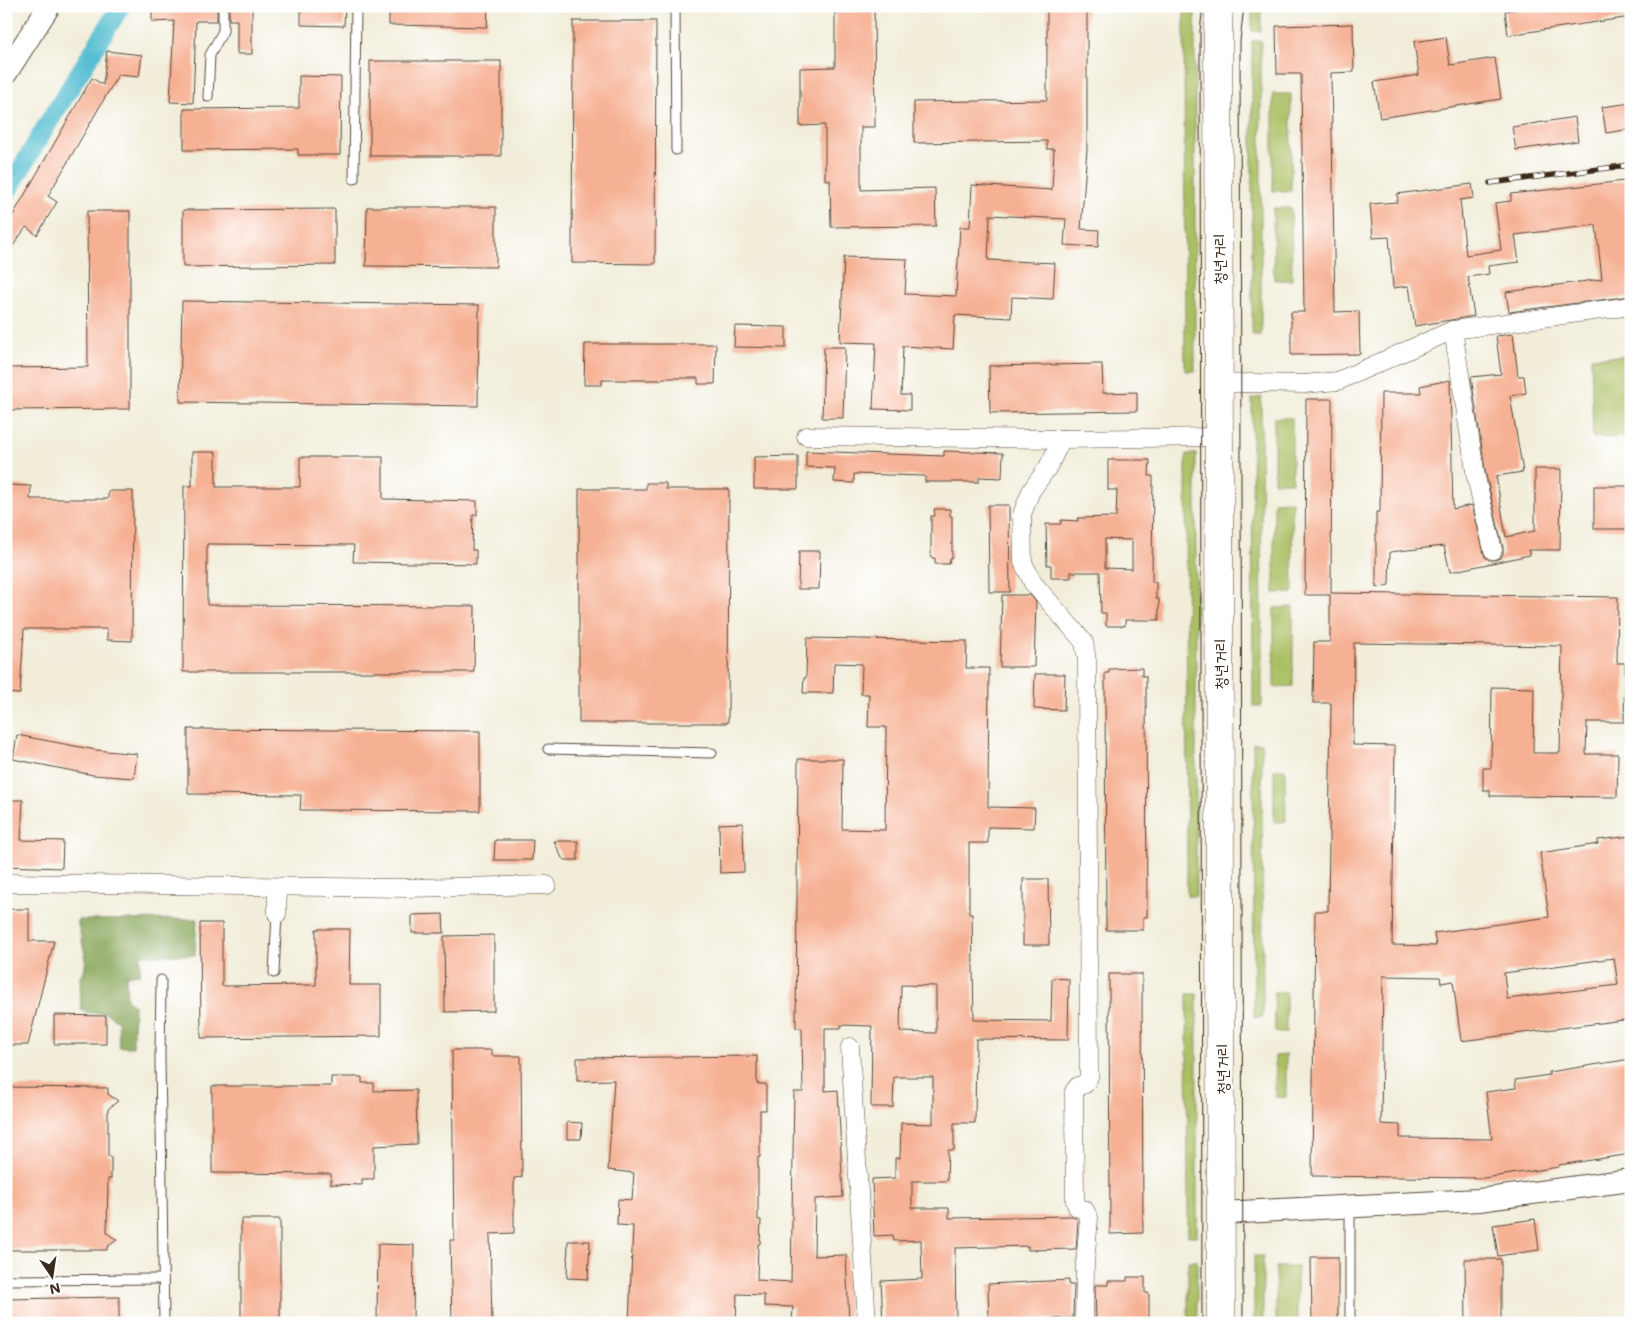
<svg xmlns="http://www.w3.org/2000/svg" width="1637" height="1329" viewBox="0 0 1637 1329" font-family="Mali,'Poor Story',sans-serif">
  <rect width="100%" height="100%" fill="#fff"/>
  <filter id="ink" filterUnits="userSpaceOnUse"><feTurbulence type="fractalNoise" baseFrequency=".02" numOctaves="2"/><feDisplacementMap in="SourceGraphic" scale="10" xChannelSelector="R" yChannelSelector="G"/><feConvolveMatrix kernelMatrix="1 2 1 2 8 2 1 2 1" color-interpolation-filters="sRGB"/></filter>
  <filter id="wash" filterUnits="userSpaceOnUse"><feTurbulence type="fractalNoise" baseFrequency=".0096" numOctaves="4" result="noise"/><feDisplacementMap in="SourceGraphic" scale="20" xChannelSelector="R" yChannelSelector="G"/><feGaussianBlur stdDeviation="1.12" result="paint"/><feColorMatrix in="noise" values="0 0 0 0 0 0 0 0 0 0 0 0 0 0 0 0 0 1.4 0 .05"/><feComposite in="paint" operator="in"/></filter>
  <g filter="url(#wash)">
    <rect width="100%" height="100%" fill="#f1edd9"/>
    <g fill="#aabf63" stroke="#727440">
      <polygon points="1184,6 1195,6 1195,371 1185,371"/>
      <rect x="1252" y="6" width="9" height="25"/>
      <rect x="1252" y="41" width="9" height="294"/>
      <rect x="1273" y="94" width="18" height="97"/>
      <polygon points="1273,208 1291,208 1292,280 1274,280"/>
      <polygon points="1631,356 1631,437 1593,438 1591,357"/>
      <polygon points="1261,397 1262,706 1253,706 1252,399"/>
      <rect x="1274" y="418" width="18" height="64"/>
      <polygon points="1186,454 1196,454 1196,896 1187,896"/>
      <polygon points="1292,501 1293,593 1274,593 1274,502"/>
      <polygon points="1293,607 1293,686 1274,687 1274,608"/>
      <polygon points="1253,743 1262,743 1263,1017 1254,1017"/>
      <polygon points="1274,769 1285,769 1286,822 1274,822"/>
      <polygon points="1274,992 1286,992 1286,1032 1275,1032"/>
      <polygon points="1187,994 1197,994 1197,1236 1188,1236"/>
      <polygon points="1286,1055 1286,1097 1275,1097 1275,1056"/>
      <rect x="1254" y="1256" width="9" height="67"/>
      <rect x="1188" y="1261" width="9" height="62"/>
      <rect x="1276" y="1267" width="21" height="56"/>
    </g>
    <polygon fill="#87a659" stroke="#61683c" points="197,919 195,955 141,955 140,974 126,975 127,1000 134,1005 133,1047 119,1047 118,1021 106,1013 89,1013 81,1010 80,977 84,971 86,959 77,920"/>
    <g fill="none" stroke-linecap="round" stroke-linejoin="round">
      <polyline stroke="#53bdd0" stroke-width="19" points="6,194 45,128 121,6"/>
    </g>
    <g id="blocks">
      <g fill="#f6b093" fill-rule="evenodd">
        <polygon points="152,6 217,6 217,21 196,21 193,103 170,102 174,21 152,22"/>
        <polygon points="229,6 252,6 252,54 237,54 237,20 229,20"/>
        <polygon points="301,6 345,6 344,26 301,25"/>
        <polygon points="389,6 488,6 487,27 389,25"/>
        <polygon points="835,6 874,6 875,127 861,127 861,190 935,188 936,226 831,227 830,180 825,180 825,125 800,126 800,68 835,67"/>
        <polygon points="1047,6 1087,6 1087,149 1081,229 1099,230 1098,247 1064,245 1066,219 990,215 988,260 1055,263 1053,299 1012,297 1011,318 955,315 953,349 903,346 901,395 910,395 910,410 873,409 876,343 840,342 844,257 907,259 905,294 956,296 960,227 970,227 972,185 1052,190 1054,149 1047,149 1047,141 914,143 914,102 1047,100"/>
        <polygon points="1537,6 1631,6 1631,17 1508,35 1505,11"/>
        <polygon points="573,21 656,21 655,264 572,263"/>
        <polygon points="1353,24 1354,72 1331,73 1335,312 1359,311 1360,354 1291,355 1291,312 1304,312 1301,74 1277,74 1276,26"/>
        <polygon points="1446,37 1450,65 1495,58 1501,99 1380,118 1374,82 1419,75 1414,42"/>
        <polygon points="107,51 142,55 139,77 118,75 48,196 57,202 37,235 26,227 6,256 6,227 92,78 103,85"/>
        <rect x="370" y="61" width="131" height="95"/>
        <polygon points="299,76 341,77 340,155 298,155 298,149 184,150 184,109 299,108"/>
        <polygon points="1631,103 1631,129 1606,133 1602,107"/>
        <polygon points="1575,117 1578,141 1516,150 1512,127"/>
        <polygon points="1624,181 1625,185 1631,184 1631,208 1627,208 1631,237 1631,296 1509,312 1506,292 1602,279 1596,225 1515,235 1519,262 1488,266 1489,274 1468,277 1474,316 1415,326 1409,286 1393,288 1389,237 1373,238 1370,204 1398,202 1397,194 1472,184 1474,198 1460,200 1466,255 1501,250 1495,203 1511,201 1511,194"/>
        <polygon points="367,207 496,207 496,267 366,266"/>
        <polygon points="335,209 335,265 183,267 183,210"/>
        <polygon points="87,211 130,211 130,409 6,410 6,368 88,367"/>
        <polygon points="182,301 479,305 478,406 180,402"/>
        <polygon points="735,326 786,327 786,348 734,347"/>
        <polygon points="1513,334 1518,376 1524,376 1526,393 1510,396 1523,472 1496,476 1506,537 1535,531 1535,469 1561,469 1560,550 1528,550 1530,555 1450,572 1444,546 1390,552 1389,585 1376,588 1376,512 1380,512 1381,393 1421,393 1420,386 1450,380 1453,509 1472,505 1485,557 1489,560 1495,560 1500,558 1503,554 1503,548 1486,475 1471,377 1501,374 1496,336"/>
        <polygon points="585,344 716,344 715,384 698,384 698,378 663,378 662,380 602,380 602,385 584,385"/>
        <polygon points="824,347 845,347 843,418 822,418"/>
        <polygon points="1102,364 1103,393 1137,392 1137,411 990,413 989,366"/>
        <path d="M1306,399H1332L1331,593L1618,597L1617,663H1625L1624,722H1587L1586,754H1618L1617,797L1490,796V790H1483V768H1491L1492,687L1534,688L1533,753H1560L1562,646L1354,643L1353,745L1395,746L1392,945L1436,946L1434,933L1549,917L1540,853L1598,844V840L1631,836V1019L1461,1041L1453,981L1441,983L1440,977L1383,976L1381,1124L1400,1125V1138L1492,1139L1486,1092L1516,1088L1515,1080L1549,1075V1072L1631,1059V1154L1559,1165V1167L1484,1178L1312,1176L1315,911H1328L1331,703H1313L1314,642H1330V595H1305ZM1614,958L1618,985L1507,999L1504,973Z"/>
        <polygon points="806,451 944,456 944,451 1003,453 1002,478 979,477 979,482 925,482 925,476 854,474 854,483 834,482 835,468 806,467"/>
        <polygon points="192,452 216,452 216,487 300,487 300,457 383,457 383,499 477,501 477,515 473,515 472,550 476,550 476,564 353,562 354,545 207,544 207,605 475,606 474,672 183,672 184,486 192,486"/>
        <polygon points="798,456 798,489 754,489 754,457"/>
        <path d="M1108,460H1150L1149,476H1153L1152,582H1156V599H1159V620H1125V626H1106V613H1101L1100,572H1071V578H1051V565H1047L1046,524H1061V520L1078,521V518L1116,517L1117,490H1108ZM1105,539L1132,540V569L1105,568Z"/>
        <polygon points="646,483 666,483 666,489 729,489 728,723 579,723 579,489 646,489"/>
        <polygon points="7,485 31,486 30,499 108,499 108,491 133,491 132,641 107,640 107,629 24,629 20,694 6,693"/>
        <rect x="1594" y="486" width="37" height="43"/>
        <polygon points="988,505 1009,505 1010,592 989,592"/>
        <polygon points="934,509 950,509 950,516 952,516 952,558 950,558 949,564 935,564 935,558 931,558 931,516 935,516"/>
        <polygon points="799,551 820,551 819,589 798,589"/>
        <polygon points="1002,595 1030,595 1036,602 1034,667 1000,667"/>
        <path d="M807,638L967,641L966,668H989L988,807L1035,808L1034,828L988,827V843H969V914H972L974,1020L1051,1021L1052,978L1069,979L1068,1040L976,1039L975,1123H954V1150H948L947,1181H912V1208H949V1218L1072,1216L1078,1220L1076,1249L1028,1250V1246L955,1248L956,1323H883L881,1281L922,1279L921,1240L894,1241L893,1235L874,1236L872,1179L895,1178V1158H900L901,1123L933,1124V1077H894L893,1107H871L872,1026L841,1025V1028H825V1091L838,1090L843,1197L815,1199L814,1256L846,1255L849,1323H792L793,1307L764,1306V1295L737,1294L736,1323H629L633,1226L617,1225L618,1199L632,1200L634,1173L608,1170L614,1080L577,1081V1058L757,1056V1084H766V1110H760V1157H758V1220H761L760,1244H758L757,1280L791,1282L794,1092H803L802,1028H796L798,759H843L842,829L885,830L886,727H868L869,694H861L862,664L834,663L833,693H803L804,678H806ZM901,985L936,986V1033L900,1032Z"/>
        <polygon points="1142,668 1142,676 1146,676 1147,917 1143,917 1143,930 1106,930 1105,673 1109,673 1109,669"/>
        <polygon points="1035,674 1065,674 1064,710 1034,709"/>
        <polygon points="188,729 480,731 480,811 300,810 301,795 188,794"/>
        <polygon points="17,735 96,750 137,754 134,778 93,775 13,759"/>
        <polygon points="6,800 23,800 21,840 63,841 62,868 6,866"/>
        <polygon points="743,823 744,872 720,873 719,824"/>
        <polygon points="495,840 533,840 532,860 494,860"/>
        <polygon points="554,841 578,841 578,860 565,860 562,858"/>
        <polygon points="1023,879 1048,879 1049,945 1023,945"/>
        <polygon points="6,909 29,909 29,941 54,941 28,1045 6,1045"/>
        <polygon points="443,914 444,933 412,933 412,915"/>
        <polygon points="200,923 222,923 222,986 316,985 316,929 350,929 349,985 381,985 381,1036 201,1038"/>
        <polygon points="494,935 494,1011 445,1012 444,936"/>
        <polygon points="1109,974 1142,974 1143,1233 1110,1234"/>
        <polygon points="54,1015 106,1016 106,1044 54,1044"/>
        <polygon points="452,1050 492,1050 492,1056 521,1056 522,1177 514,1178 514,1233 490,1234 492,1323 452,1323 450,1240 454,1240"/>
        <polygon points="331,1077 362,1077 362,1083 374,1083 374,1091 416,1090 417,1144 374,1146 374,1179 362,1179 362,1185 331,1184 331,1174 212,1173 212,1086 331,1086"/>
        <polygon points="6,1087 108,1088 108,1094 118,1101 108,1109 108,1156 111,1156 111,1179 108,1179 107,1233 117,1240 107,1247 107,1250 6,1250"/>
        <polygon points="567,1122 582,1123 581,1139 567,1139"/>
        <rect x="241" y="1219" width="39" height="104"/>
        <polygon points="1535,1219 1539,1250 1498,1256 1493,1225"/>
        <polygon points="568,1241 590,1241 588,1279 567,1278"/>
        <polygon points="378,1244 414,1245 413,1322 377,1322"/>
        <polygon points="1311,1257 1338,1257 1338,1323 1312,1323"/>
        <polygon points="1465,1259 1501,1259 1501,1323 1466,1323"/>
        <polygon points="1127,1277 1145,1277 1145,1293 1149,1293 1149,1323 1096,1323 1095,1285 1108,1285 1108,1281 1127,1281"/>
        <polygon points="1069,1280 1069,1285 1074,1285 1073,1318 989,1322 988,1284"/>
        <polygon points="119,1297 119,1323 6,1323 6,1299"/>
      </g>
    </g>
  </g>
  <g filter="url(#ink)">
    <use href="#blocks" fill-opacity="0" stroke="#56473a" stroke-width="1"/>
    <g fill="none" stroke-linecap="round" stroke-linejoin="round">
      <defs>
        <g id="service">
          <polyline points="675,6 676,150"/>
          <polyline points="208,97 210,55 223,31 223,6"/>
          <polyline points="354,179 356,6"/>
          <polyline points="548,749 712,753"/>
          <polyline points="274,973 277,914"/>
          <polyline points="161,980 160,1058 164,1323"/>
          <polyline points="1350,1207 1350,1323"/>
          <polyline points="6,1280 163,1279"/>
        </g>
        <g id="minor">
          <polyline points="1453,330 1476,477 1493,550"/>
          <polyline points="1218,384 1251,383 1304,384 1338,381 1453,330 1631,306"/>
          <polyline points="806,436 1062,439 1218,437"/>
          <polyline points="1062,439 1048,467 1031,491 1022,514 1023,562 1033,583 1084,642 1087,661 1089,1077 1085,1084 1078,1086 1074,1091 1075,1201 1077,1207 1085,1210 1089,1218 1085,1264 1084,1323"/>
          <polyline points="6,883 407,888 547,885"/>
          <polyline points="277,887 277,914"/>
          <polyline points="850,1047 867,1323"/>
        </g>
        <g id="tertiary">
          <polyline points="6,73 49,6"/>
          <polyline points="1221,1213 1479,1200 1631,1180"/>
        </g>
        <polyline id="primary" points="1219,6 1218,31 1221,1323"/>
      </defs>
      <use href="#service" stroke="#56473a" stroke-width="11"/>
      <use href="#minor" stroke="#56473a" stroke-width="19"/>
      <use href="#tertiary" stroke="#56473a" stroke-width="24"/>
      <use href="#primary" stroke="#56473a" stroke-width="29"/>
      <use href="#service" stroke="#fff" stroke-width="9"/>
      <use href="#minor" stroke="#fff" stroke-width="18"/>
      <use href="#tertiary" stroke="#fff" stroke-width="22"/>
      <use href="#primary" stroke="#fff" stroke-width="28"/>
      <g stroke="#3b2a1e" stroke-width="1">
        <polyline points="1202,1323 1200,31 1203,6"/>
        <polyline points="1243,1323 1240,41 1244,6"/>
      </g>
      <defs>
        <polyline id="rail" points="1490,183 1631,165"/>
      </defs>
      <use href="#rail" stroke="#3b2a1e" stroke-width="5.5"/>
      <use href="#rail" stroke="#fff" stroke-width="4" stroke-dasharray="11" stroke-linecap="butt"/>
    </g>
  </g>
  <g text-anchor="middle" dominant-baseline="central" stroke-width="5" stroke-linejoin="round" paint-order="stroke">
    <g font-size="16" fill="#3b2a1e" stroke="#fff">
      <text transform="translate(1218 259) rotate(-90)">청년거리</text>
      <text transform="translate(1219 664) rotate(-90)">청년거리</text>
      <text transform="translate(1221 1069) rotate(-90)">청년거리</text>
    </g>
  </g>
  <rect width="1637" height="1329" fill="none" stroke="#fff" stroke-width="25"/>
  <g transform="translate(52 1276) rotate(167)" stroke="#ffffff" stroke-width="4" paint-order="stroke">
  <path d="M0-4L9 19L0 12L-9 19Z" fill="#3b2a1e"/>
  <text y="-8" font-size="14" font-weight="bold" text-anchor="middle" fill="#3b2a1e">N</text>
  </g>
</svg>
